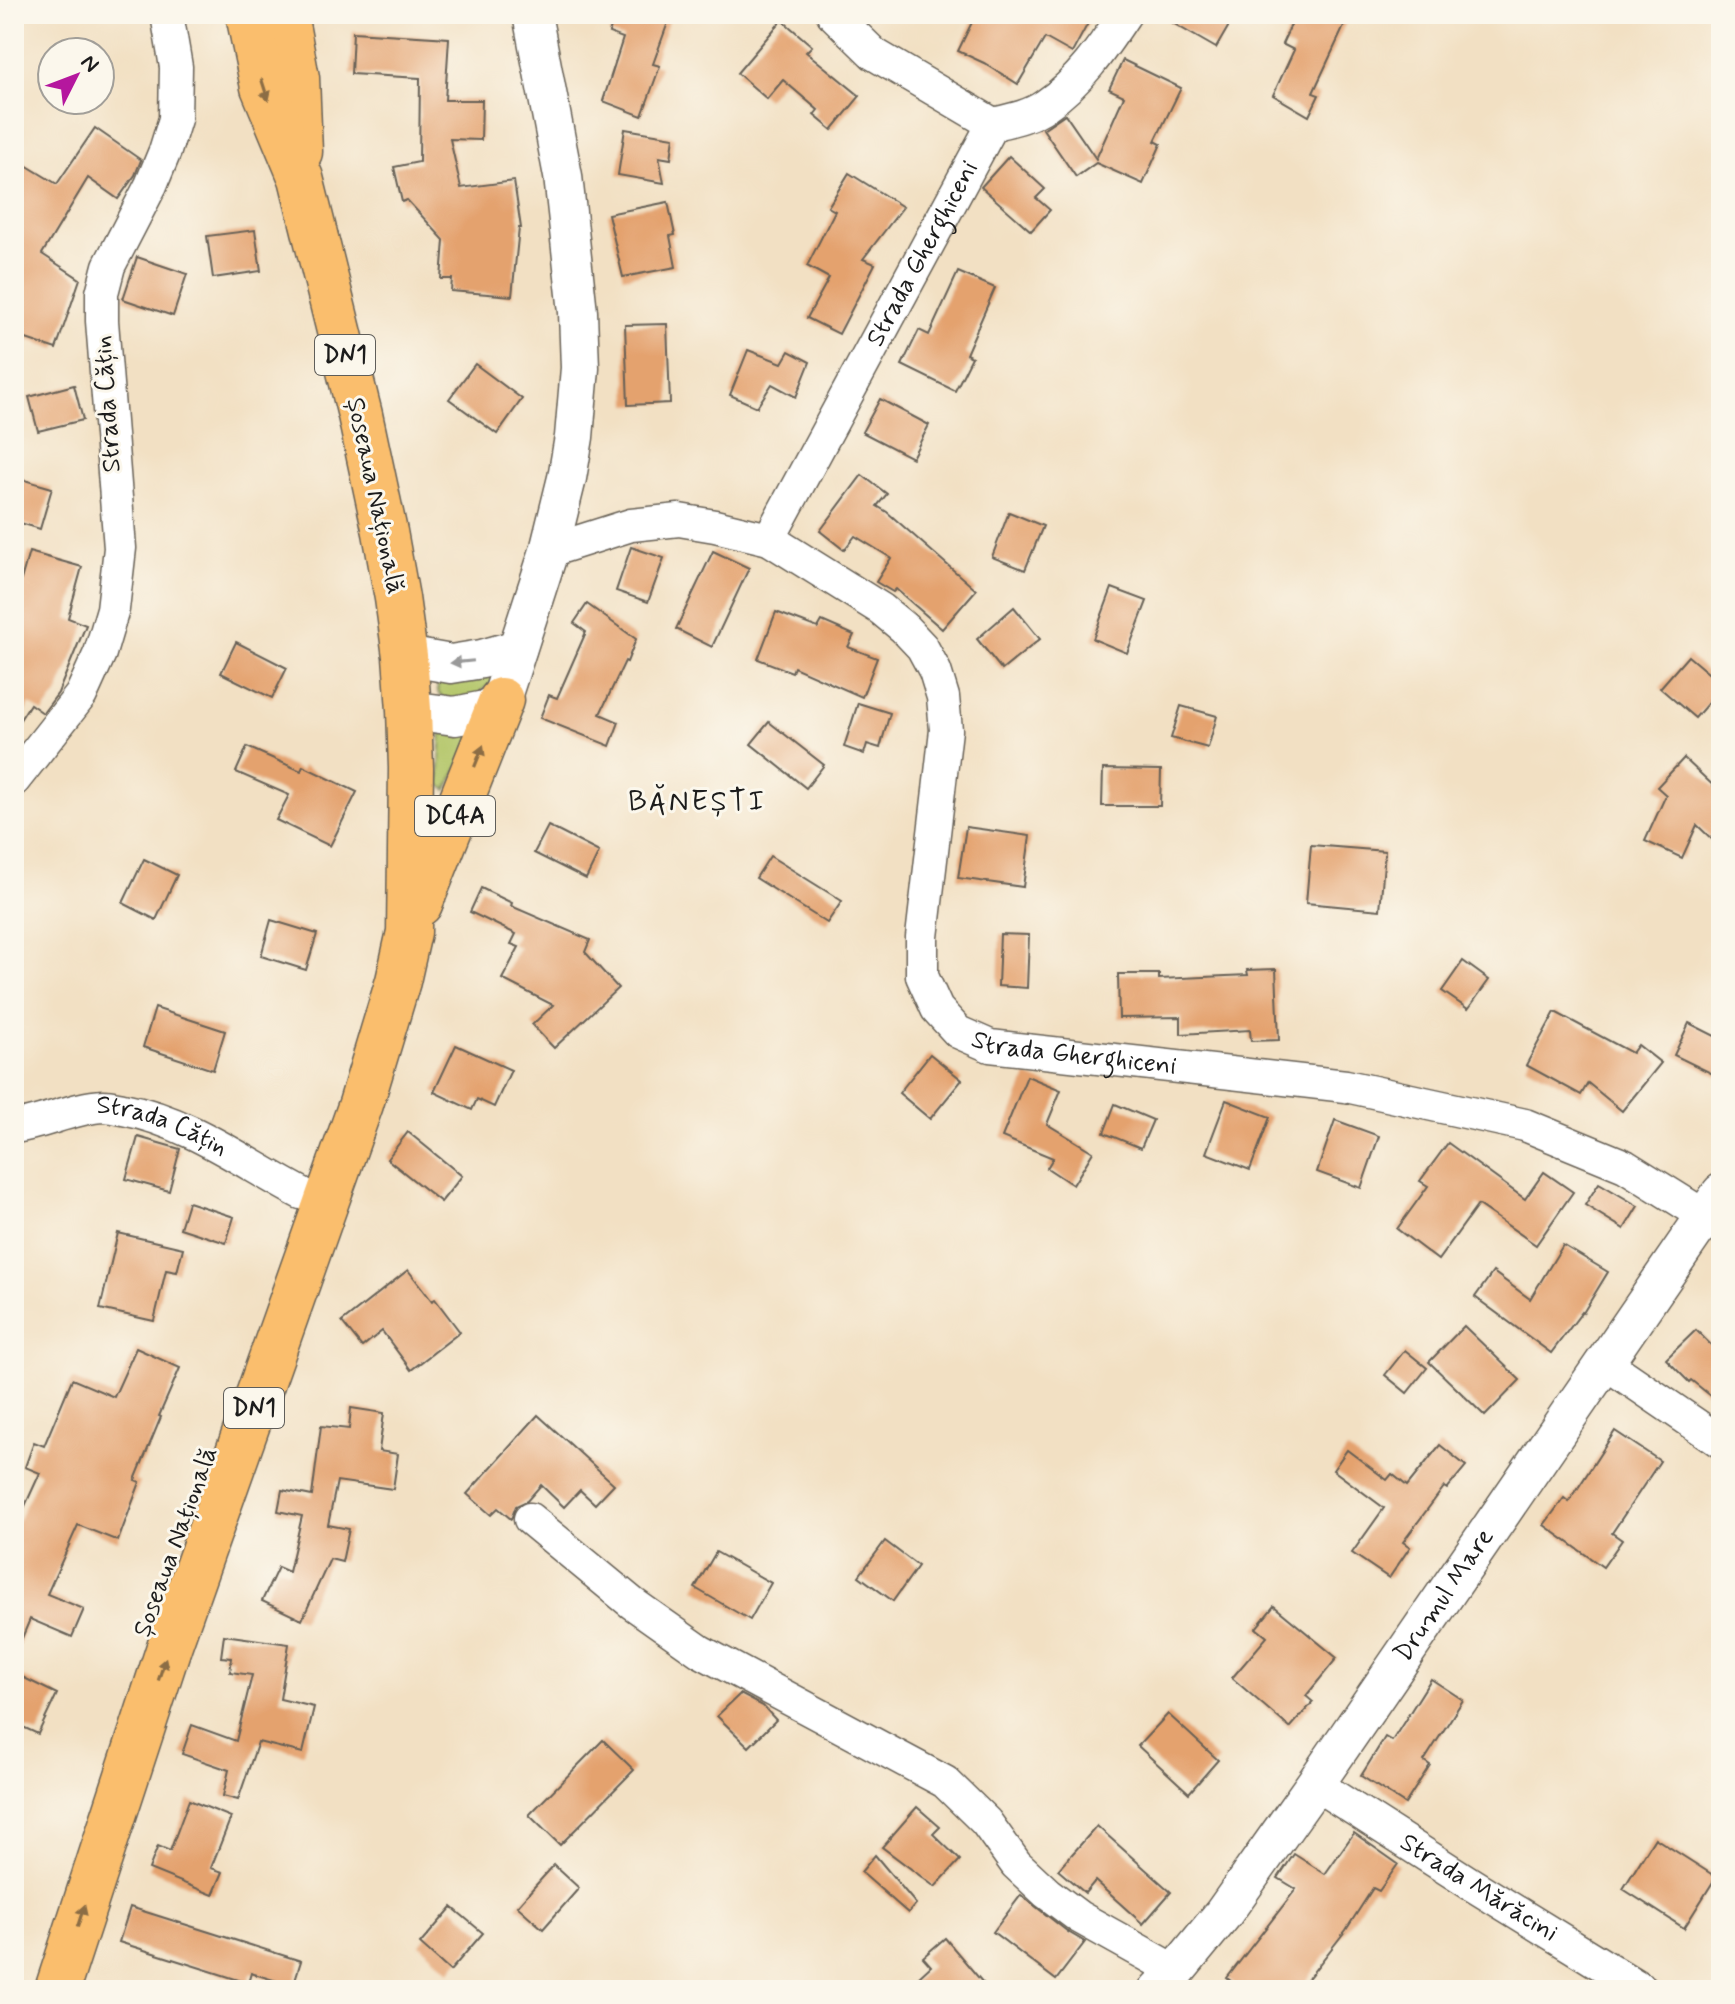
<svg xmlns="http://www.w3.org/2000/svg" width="1735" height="2004" viewBox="0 0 1735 2004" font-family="Mynerve,sans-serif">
  <rect width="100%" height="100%" fill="#fbf7ec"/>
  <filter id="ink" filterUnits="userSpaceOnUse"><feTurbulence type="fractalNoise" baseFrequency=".0125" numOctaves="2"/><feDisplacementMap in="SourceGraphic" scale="16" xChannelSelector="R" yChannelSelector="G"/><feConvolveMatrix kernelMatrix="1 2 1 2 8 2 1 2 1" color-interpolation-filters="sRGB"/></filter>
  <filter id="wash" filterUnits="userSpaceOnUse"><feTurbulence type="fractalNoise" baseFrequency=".006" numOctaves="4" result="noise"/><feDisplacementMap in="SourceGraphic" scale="32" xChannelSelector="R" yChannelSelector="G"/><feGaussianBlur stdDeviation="1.8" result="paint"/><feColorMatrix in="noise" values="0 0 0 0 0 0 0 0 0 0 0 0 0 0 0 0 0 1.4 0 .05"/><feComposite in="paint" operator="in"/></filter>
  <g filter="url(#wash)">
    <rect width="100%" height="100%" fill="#f2e0c3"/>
    <g fill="#b4c669" stroke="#687142" stroke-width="2">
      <polygon points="486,670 496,679 476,696 444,700 438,692 437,682 448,675"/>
      <polygon points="442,723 480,724 447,790 439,784"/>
    </g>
    <g id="blocks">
      <g fill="#e4a26e">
        <polygon points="616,14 671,14 653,64 660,66 642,116 603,101 623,38 609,33"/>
        <polygon points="976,14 1093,14 1072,53 1045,38 1018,84 984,63 958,51"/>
        <polygon points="1157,14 1217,14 1231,22 1216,48"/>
        <polygon points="1296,14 1335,14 1347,20 1313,93 1319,95 1309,116 1273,95 1294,50 1282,44"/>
        <polygon points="782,20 812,46 806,52 860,96 832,130 814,115 818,110 783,80 767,99 737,73"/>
        <polygon points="353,32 449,38 445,100 482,100 481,140 450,139 461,188 514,181 521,228 519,228 512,296 451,291 452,279 441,279 444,240 407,200 402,202 394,167 419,162 420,78 351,74"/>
        <polygon points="1123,60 1181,88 1155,141 1161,144 1143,184 1096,163 1076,177 1043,129 1065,114 1096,159 1124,96 1109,89"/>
        <polygon points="95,128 141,160 135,175 118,199 88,178 42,254 80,279 56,349 14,335 14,158 57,184"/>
        <polygon points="625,129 674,137 671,159 659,157 664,183 618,175"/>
        <polygon points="1009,156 1045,189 1036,198 1050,210 1031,231 981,187"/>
        <polygon points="849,173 903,207 863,259 875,264 839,334 807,318 829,278 807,266 835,211 828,207"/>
        <polygon points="668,202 675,235 670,236 676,267 623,277 608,214"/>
        <polygon points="255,230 261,271 213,278 207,236"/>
        <polygon points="137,257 187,274 173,316 123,299"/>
        <polygon points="958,272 995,288 966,354 972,357 955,391 902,365 919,330 929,335"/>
        <polygon points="667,324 670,403 628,405 625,325"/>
        <polygon points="748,350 782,363 789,351 810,362 796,397 772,384 757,407 730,395"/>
        <polygon points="475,364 522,399 497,434 449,399"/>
        <polygon points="74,385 83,420 38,431 29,397"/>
        <polygon points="880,399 929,425 912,458 862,432"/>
        <polygon points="862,475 887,494 877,506 887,512 976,590 942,629 896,589 893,592 876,582 891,558 855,536 844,550 820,531"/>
        <polygon points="14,477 52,488 40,529 14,521"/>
        <polygon points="1009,512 1043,526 1025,570 992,557"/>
        <polygon points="631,547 664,558 648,602 616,591"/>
        <polygon points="713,551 749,568 712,647 676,629"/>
        <polygon points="29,552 82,567 68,618 86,625 58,693 43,713 30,704 14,729 14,604"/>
        <polygon points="1112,588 1147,601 1127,653 1093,639"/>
        <polygon points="587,604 636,639 627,662 625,661 600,714 619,722 610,746 540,718 549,695 557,698 586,632 574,623"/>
        <polygon points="1014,607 1040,639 1002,670 977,639"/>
        <polygon points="776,612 818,628 822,621 854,635 848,647 877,658 862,697 794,667 792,672 758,659"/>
        <polygon points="236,642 287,668 272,698 221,673"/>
        <polygon points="1688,656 1721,684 1721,688 1695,718 1660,688"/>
        <polygon points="858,703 890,713 880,748 867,744 864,754 844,747"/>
        <polygon points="1181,706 1217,716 1208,748 1171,738"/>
        <polygon points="769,722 824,765 806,788 751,744"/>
        <polygon points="247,747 301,771 303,766 357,792 330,846 276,820 289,795 236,772"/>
        <polygon points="1684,758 1721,793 1721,848 1697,825 1682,858 1645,841 1666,795 1657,787"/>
        <polygon points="1103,769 1161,770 1160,806 1102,806"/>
        <polygon points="548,826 599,852 586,879 534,853"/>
        <polygon points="966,827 1030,836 1023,887 958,878"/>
        <polygon points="1311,845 1385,851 1380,910 1306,903"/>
        <polygon points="770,856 842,901 827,923 756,878"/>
        <polygon points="144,859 177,875 156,920 123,903"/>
        <polygon points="481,888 512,903 511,906 590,940 585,952 618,988 554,1048 532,1025 553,1005 502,979 519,947 511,944 516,934 470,912"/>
        <polygon points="271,920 317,934 306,970 261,956"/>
        <polygon points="1000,934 1029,935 1027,988 998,986"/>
        <polygon points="1463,961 1489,980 1468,1009 1442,991"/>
        <polygon points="1276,969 1279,1040 1251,1041 1250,1030 1181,1034 1181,1017 1119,1018 1118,974 1159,974 1159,979 1248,975 1247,970"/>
        <polygon points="155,1008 225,1031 213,1070 143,1047"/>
        <polygon points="1555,1012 1632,1053 1638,1045 1661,1063 1622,1111 1588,1083 1581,1095 1526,1065"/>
        <polygon points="1689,1023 1721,1039 1721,1078 1674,1055"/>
        <polygon points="456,1045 511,1070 494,1107 477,1099 472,1110 434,1092"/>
        <polygon points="930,1054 962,1080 930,1119 899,1093"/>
        <polygon points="1027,1076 1061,1090 1047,1124 1093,1152 1073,1185 1047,1168 1053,1158 1002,1137"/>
        <polygon points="1226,1100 1270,1117 1250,1170 1206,1153"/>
        <polygon points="1115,1104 1153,1120 1141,1148 1104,1133"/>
        <polygon points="1335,1120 1379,1136 1361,1188 1317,1172"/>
        <polygon points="408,1132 462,1176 441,1202 387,1159"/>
        <polygon points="138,1137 180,1149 169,1191 126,1179"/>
        <polygon points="1448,1143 1525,1199 1544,1172 1573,1192 1536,1245 1478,1205 1438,1260 1397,1229 1428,1186 1420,1181"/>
        <polygon points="1599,1183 1638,1206 1624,1229 1585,1205"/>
        <polygon points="188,1202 234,1217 226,1243 180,1228"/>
        <polygon points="118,1233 183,1248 177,1272 166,1270 154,1321 100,1309"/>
        <polygon points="1563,1245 1608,1272 1583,1313 1582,1312 1551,1353 1475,1297 1493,1272 1530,1299"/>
        <polygon points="408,1270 432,1301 435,1299 460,1332 411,1370 382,1331 362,1347 342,1322"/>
        <polygon points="1464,1326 1520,1380 1485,1416 1429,1362"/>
        <polygon points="1696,1330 1721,1355 1721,1404 1691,1380 1689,1382 1666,1359"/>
        <polygon points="136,1348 180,1368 159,1416 161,1417 135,1480 140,1482 118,1541 78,1525 47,1594 84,1609 72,1637 30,1619 14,1657 14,1530 40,1473 25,1467 34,1442 44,1446 72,1379 114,1397"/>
        <polygon points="1405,1350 1427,1368 1407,1393 1385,1375"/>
        <polygon points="351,1408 384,1413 379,1451 398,1454 393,1489 337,1481 328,1525 349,1529 342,1562 330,1559 302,1620 262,1601 278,1567 289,1572 302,1516 278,1511 282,1490 312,1496 321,1426 349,1429"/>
        <polygon points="538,1415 614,1484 595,1504 580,1490 564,1507 541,1485 527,1501 516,1506 511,1519 498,1508 491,1515 467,1494"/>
        <polygon points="1615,1431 1660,1461 1612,1533 1622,1540 1603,1567 1544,1525 1564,1498 1569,1502"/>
        <polygon points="1440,1445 1466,1466 1447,1489 1444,1487 1403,1542 1410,1547 1389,1578 1352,1553 1384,1508 1333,1470 1347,1450 1387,1480 1392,1474 1407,1486"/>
        <polygon points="885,1541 918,1566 893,1601 859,1576"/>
        <polygon points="716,1552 771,1583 750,1620 695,1588"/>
        <polygon points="1274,1606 1337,1658 1306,1696 1313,1702 1290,1728 1232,1678 1267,1637 1256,1628"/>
        <polygon points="224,1635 289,1644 280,1699 314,1707 303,1753 258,1742 238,1800 223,1796 229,1770 182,1754 192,1725 236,1741 252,1675 230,1672 232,1658 221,1657"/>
        <polygon points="14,1673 57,1694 38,1734 14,1723"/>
        <polygon points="1431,1679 1463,1700 1424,1761 1430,1765 1405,1804 1361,1776 1385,1737 1392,1741"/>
        <polygon points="740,1694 763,1706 776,1720 749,1747 717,1716"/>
        <polygon points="1168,1714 1218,1760 1189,1793 1138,1746"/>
        <polygon points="603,1740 634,1770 560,1845 529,1815"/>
        <polygon points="189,1800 231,1817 211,1868 223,1872 213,1895 149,1869 158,1846 170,1851"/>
        <polygon points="917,1807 940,1827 933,1834 960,1860 935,1887 882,1847"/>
        <polygon points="1097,1826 1171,1892 1143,1924 1095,1881 1085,1893 1058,1870"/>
        <polygon points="1354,1833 1398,1864 1379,1891 1373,1888 1346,1930 1299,1990 1242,1990 1227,1978 1296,1889 1278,1878 1294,1854 1325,1874"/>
        <polygon points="1655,1838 1716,1877 1684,1928 1623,1889"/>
        <polygon points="875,1855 916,1904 908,1913 861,1872"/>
        <polygon points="554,1865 579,1888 543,1929 517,1906"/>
        <polygon points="1021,1895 1068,1932 1085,1942 1056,1980 993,1932"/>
        <polygon points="130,1907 301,1961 293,1986 251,1973 248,1983 119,1942"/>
        <polygon points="452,1907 483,1933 450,1971 420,1944"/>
        <polygon points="945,1938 989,1990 905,1990 931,1966 923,1957"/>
      </g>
    </g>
  </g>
  <g filter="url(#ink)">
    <use href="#blocks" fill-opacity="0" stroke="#676156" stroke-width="2"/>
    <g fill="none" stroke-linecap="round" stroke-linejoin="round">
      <defs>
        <g id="minor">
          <polyline points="833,14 874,54 993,124"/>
          <path id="s1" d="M769,539L993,124C1011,120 1031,116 1046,105C1080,82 1103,47 1125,14"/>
          <path id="s2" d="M549,551L631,525L679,520L715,526L769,539L881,609L904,628L922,647L935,671L943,697L946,730L922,937V976L937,1009L958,1032L990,1046L1346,1086L1525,1125L1625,1166L1705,1216"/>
          <polyline points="14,780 81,695 100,653 113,609 120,548 102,321 102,293 109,266 151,185 165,151 175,119 176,67 167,14"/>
          <path id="s3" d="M14,1127C44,1123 74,1107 104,1106C110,1106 117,1108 123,1109C188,1121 244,1163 301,1193"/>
          <polyline points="1604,1362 1721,1442"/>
          <polyline points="530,1519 632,1603 700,1651 945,1782 986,1822 1016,1864 1047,1893 1079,1917 1176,1971"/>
          <path id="s4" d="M1315,1784L1471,1884L1643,1990"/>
        </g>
        <g id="tertiary">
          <polyline points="405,656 451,664 482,659 517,649"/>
          <polyline points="409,710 455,716 485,710 501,700 549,551 567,478 574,437 580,368 578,312 563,176 532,14"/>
          <path id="s5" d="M1158,1990L1176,1971L1223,1914L1315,1784L1721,1193"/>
        </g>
        <g id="trunk">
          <polyline points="285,14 297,78 300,152"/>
          <polyline points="420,904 501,700"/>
          <polyline points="57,1990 170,1644 361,1104 398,981 409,932 411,768 409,710 405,656 397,598 385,532 360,415 301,178 263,87 248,14"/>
        </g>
      </defs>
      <use href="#minor" stroke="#676156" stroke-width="35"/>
      <use href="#tertiary" stroke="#676156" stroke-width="41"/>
      <use href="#trunk" stroke="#676156" stroke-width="47"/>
      <use href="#minor" stroke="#fff" stroke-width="32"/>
      <use href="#tertiary" stroke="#fff" stroke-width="38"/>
      <use href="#trunk" stroke="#fabe6d" stroke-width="44"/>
    </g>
    <defs><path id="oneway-solid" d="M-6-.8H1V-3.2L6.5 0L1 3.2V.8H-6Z" transform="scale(2)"/></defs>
    <g fill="#8b6d44">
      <use href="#oneway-solid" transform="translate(265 90) rotate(72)"/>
      <use href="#oneway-solid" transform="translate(479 756) rotate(-68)"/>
      <use href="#oneway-solid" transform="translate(162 1669) rotate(-72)"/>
      <use href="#oneway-solid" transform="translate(81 1916) rotate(-72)"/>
    </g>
    <use fill="#999" href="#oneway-solid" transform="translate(462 662) rotate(174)"/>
  </g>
  <g text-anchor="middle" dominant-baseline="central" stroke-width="6" stroke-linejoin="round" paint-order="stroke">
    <g fill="#fbf7ec" stroke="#5f5e5a" stroke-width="2">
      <rect x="315" y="335" width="60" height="40" rx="6"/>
      <rect x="415" y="796" width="80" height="40" rx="6"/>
      <rect x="224" y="1388" width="60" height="40" rx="6"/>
    </g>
    <g font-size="24" font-weight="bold" fill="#1c1c1c">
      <text x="345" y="355">DN1</text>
      <text x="455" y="816">DC4A</text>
      <text x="254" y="1408">DN1</text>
    </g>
    <g font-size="26" fill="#1c1c1c" stroke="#fbf7ec">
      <text stroke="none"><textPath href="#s1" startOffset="324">Strada Gherghiceni</textPath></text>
      <text transform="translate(108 404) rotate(-94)">Strada Cățin</text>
      <text transform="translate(375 496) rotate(78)">Șoseaua Națională</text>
      <text stroke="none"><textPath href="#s2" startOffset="936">Strada Gherghiceni</textPath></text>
      <text stroke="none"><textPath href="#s3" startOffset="154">Strada Cățin</textPath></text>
      <text transform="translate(176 1542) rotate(-70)">Șoseaua Națională</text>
      <text stroke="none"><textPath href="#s5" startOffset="488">Drumul Mare</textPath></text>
      <text stroke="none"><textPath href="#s4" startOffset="194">Strada Mărăcini</textPath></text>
    </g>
    <g font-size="30" letter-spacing="2" fill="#1c1c1c" stroke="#fbf7ec">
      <text x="697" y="801">BĂNEȘTI</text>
    </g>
  </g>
  <rect width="1735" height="2004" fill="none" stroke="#fbf7ec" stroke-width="48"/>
  <g transform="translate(76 76) rotate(48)"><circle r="38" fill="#fbf7ec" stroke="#a29f99" stroke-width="2"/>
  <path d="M0-6L14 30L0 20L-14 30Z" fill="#b5179e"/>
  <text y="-12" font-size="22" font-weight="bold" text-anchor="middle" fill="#1c1c1c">N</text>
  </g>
</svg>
